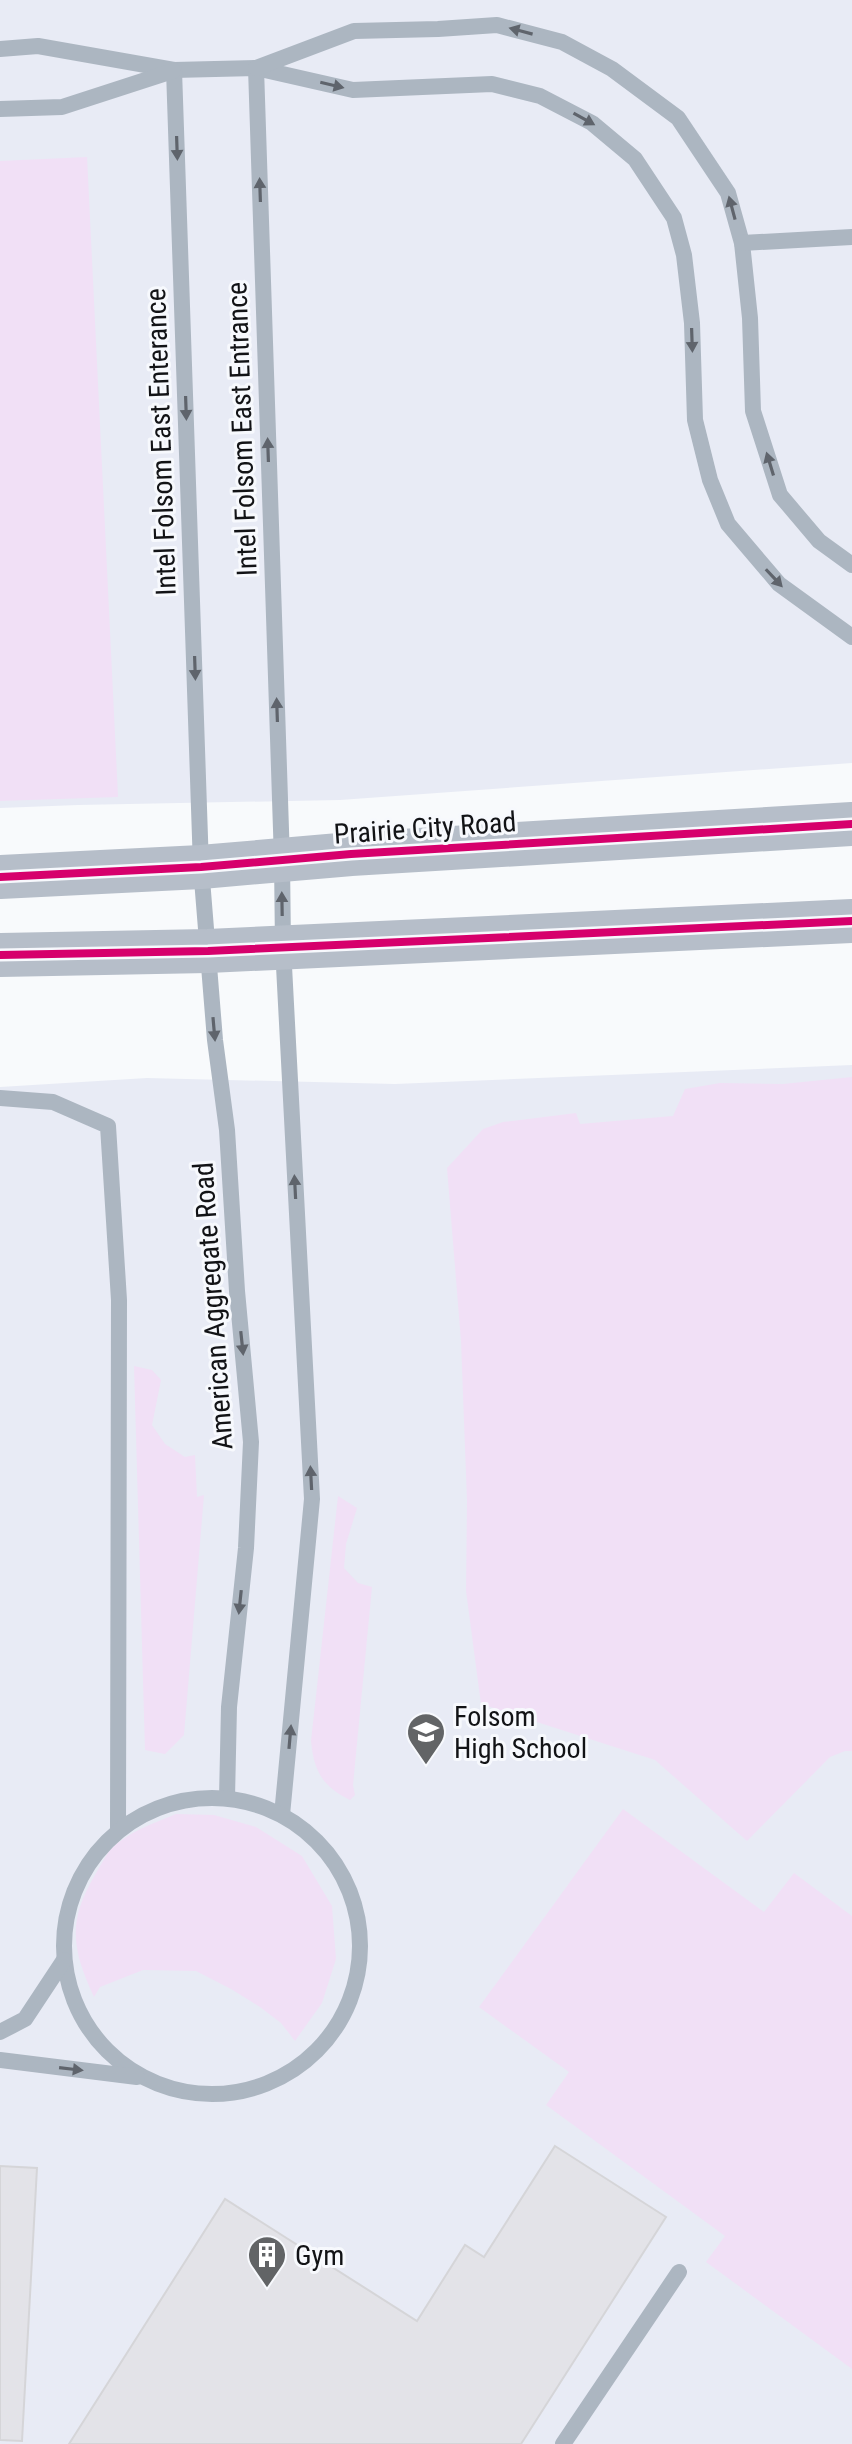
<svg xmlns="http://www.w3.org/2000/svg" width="852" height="2444" viewBox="0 0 852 2444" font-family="'Roboto Condensed',sans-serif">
  <rect width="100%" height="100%" fill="#f8fafc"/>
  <g fill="#e8ebf5">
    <polygon points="0,0 852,0 852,763 340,800 78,805 0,808"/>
    <polygon points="852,1065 852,2444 0,2444 0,1087 147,1078 395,1084"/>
  </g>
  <g fill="#f1e0f6">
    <polygon points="87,157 118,797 0,801 0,161"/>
    <polygon points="852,1077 852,1751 845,1751 830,1757 747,1841 655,1760 481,1704 466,1591 467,1501 461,1341 447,1168 483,1129 503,1122 576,1113 580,1124 673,1116 685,1089 720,1083 783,1084"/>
    <polygon points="134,1366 152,1370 161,1380 152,1425 165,1444 185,1457 195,1455 197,1497 204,1495 184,1735 165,1754 145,1750"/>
    <path d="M338,1496L357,1508L346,1544L344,1568L358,1583L372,1587L353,1785L355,1795L350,1800C322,1786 314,1771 311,1741Z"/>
    <polygon points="623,1809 764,1912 794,1873 852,1916 852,2369 706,2262 725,2236 546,2105 569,2072 479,2007"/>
    <path d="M176,1814L214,1815L256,1827L302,1856L332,1906L336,1959L322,2003L295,2041L281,2023L260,2007L231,1989L196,1971L143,1970L100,1987L94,1997C72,1949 67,1922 95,1875C100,1867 105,1856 111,1849C128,1832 154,1823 176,1814Z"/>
  </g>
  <g fill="#e3e3e8" stroke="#d5d5d8" stroke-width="2">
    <polygon points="555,2146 666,2217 521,2444 69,2444 225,2199 417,2321 465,2245 484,2257"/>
    <polygon points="0,2166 37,2168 22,2441 0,2440"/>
  </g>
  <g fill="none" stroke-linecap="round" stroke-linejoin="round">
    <g stroke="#acb6c1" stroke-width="16">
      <polyline points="0,49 38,46 174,70 256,68 353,90 492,84 540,96 592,123 635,159 674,218 684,255 692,323 695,420 710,480 728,524 779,584 852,637"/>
      <polyline points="256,68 282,860 283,947 312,1499 282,1815"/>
      <polyline points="256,68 354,31 438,29 497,25 562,42 612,69 678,118 728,193 742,243 750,318 753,411 780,495 819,541 852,565"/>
      <polyline points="174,70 201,867 215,1040 227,1130 237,1291 251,1442 246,1548 229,1707 227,1798"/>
      <polyline points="0,109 62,107 173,71"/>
      <polyline points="742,243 852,237"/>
      <polyline points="0,1098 53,1102 108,1126 119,1300 118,1831"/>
      <circle cx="212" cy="1946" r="148"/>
      <polyline points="0,2032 25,2019 64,1960"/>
      <polyline points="0,2060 137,2077"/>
      <polyline points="563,2444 679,2272"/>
    </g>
    <g stroke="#b6bec9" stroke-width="44">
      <polyline points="0,877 201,867 351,854 852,824"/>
      <polyline points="0,955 208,951 852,921"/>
    </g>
    <defs>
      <g id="cycleway">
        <polyline points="0,877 201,867 351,854 852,824"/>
        <polyline points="0,955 208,951 852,921"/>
      </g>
    </defs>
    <use href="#cycleway" stroke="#f7f9fd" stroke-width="13"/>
    <use href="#cycleway" stroke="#d6006c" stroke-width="8"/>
  </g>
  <defs><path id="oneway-solid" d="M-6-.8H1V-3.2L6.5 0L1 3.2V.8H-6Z" transform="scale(2)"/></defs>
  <g fill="#5f646c">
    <use href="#oneway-solid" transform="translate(521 31) rotate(-165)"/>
    <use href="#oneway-solid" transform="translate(332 85) rotate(13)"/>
    <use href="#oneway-solid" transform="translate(584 119) rotate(29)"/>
    <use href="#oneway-solid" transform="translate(177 148) rotate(88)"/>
    <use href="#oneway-solid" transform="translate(260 190) rotate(-92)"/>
    <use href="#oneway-solid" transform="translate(732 208) rotate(-105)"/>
    <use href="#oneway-solid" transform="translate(692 340) rotate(88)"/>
    <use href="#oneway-solid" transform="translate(186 408) rotate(88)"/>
    <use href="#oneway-solid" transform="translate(268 450) rotate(-92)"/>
    <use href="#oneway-solid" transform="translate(770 464) rotate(-107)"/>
    <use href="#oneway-solid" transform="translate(774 578) rotate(47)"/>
    <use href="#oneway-solid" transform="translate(195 668) rotate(88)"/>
    <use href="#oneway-solid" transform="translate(277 710) rotate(-92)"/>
    <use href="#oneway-solid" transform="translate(282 904) rotate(-91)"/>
    <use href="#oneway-solid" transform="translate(214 1029) rotate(85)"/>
    <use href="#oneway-solid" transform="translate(295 1187) rotate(-93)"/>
    <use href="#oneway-solid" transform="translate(242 1343) rotate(84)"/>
    <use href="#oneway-solid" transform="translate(311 1478) rotate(-93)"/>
    <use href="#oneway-solid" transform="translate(240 1602) rotate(96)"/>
    <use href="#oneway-solid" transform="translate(290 1737) rotate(-85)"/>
    <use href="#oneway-solid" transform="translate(71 2069) rotate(7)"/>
  </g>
  <defs>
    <symbol id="school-pin" viewBox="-11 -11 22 30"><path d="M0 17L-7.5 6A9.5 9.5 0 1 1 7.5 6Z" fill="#626466" stroke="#f7f9fd"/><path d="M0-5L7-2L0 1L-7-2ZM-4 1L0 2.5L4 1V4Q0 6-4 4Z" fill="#fff"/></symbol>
    <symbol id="building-pin" viewBox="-11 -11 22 30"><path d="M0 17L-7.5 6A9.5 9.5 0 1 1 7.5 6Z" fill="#626466" stroke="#f7f9fd"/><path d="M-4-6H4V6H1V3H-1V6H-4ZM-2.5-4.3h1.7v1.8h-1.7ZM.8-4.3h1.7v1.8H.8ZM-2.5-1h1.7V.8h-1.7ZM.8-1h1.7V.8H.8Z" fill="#fff"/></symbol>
  </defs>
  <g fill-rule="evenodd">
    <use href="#school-pin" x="404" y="1710" width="44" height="60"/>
    <use href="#building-pin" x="245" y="2233" width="44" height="60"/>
  </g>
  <g text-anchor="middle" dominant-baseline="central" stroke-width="6" stroke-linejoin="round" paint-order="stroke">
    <g font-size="28" fill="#121316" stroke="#f7f9fd">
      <text transform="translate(242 429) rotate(-92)">Intel Folsom East Entrance</text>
      <text transform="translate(161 442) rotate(-92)">Intel Folsom East Enterance</text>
      <text transform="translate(425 828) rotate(-4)">Prairie City Road</text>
      <text transform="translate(213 1306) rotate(-94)">American Aggregate Road</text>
    </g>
    <g font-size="28" fill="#121316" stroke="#f7f9fd" text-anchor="start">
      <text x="454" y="1716">Folsom<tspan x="454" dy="32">High School</tspan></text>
      <text x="295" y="2255">Gym</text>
    </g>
  </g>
</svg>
